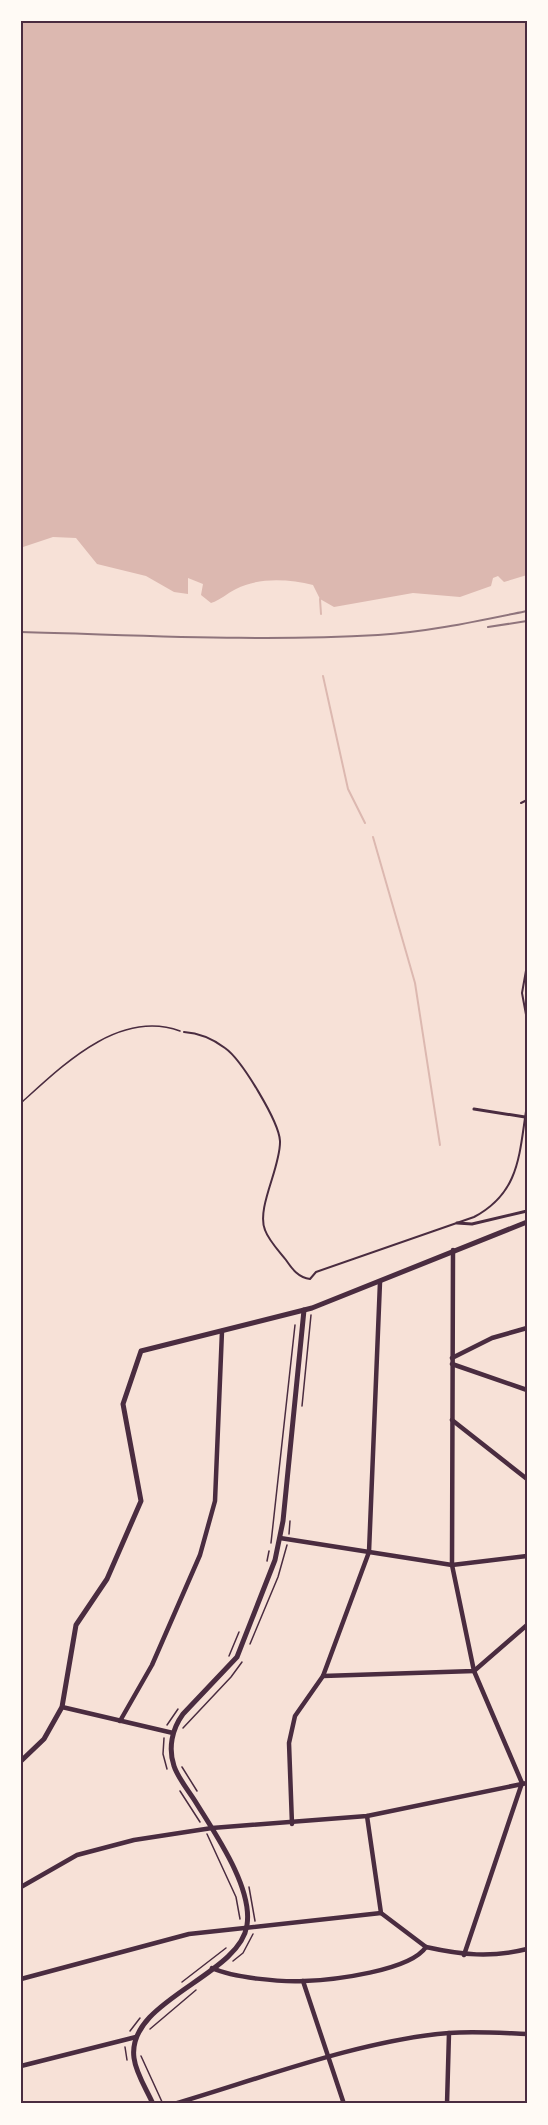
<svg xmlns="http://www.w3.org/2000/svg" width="548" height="2125" viewBox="0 0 548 2125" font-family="'Noto Serif',serif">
  <rect width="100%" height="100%" fill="#f7e1d7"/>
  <path fill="#dcb8b0" d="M21,21H527V575L504,582L498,576L493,578L491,586L460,597L413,593L334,607L320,599L313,585C289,579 259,577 236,589C227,593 221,600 211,603L201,595L203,584L188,578V594L174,592L146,576L97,564L76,538L53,537L23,547L21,551Z"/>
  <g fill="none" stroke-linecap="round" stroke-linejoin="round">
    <g stroke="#dcb8b0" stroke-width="2">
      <polyline points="320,599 321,614"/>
      <polyline points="323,676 348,789 365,823"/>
      <polyline points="373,837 415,983 440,1145"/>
    </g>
    <g stroke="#4a2c40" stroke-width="1.5">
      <path d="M21,1103C63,1065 119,1009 180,1031"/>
      <polyline points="302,1406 311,1315"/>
      <polyline points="289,1534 290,1521"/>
      <polyline points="271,1543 295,1325"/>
      <polyline points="267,1561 269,1551"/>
      <polyline points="250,1644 278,1577 287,1545"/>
      <polyline points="229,1656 239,1632"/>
      <polyline points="167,1725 178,1709"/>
      <polyline points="183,1728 231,1677 242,1662"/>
      <polyline points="164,1738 163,1754 167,1769"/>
      <polyline points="182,1767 197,1791"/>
      <polyline points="180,1791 200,1822"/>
      <polyline points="207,1834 236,1897 240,1919"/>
      <polyline points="249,1887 255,1921"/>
      <polyline points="233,1961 243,1953 253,1934"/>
      <polyline points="182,1982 226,1948"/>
      <polyline points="150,2029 196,1990"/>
      <polyline points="130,2031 140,2018"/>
      <polyline points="125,2047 127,2060"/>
      <polyline points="141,2056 163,2104"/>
    </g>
    <g stroke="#4a2c40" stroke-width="2">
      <polyline points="521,803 527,800"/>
      <polyline points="527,965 522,993 527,1020"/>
      <path d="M184,1032C199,1033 213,1039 225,1048C242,1060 279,1122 280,1141C281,1167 256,1208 265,1230C269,1241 279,1251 286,1260C292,1269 299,1278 310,1279L316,1272L474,1217C521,1192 519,1153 527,1105"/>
    </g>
    <g stroke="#4a2c40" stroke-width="3">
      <polyline points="474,1109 525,1117"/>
      <polyline points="457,1223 472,1224 527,1211"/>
    </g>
    <g stroke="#4a2c40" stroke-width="4.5">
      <polyline points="453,1250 452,1565 474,1671 522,1783 464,1955"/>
      <polyline points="452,1358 492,1338 527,1328"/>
      <polyline points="452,1364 527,1390"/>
      <polyline points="452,1420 527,1479"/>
      <polyline points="280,1538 452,1565 527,1556"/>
      <polyline points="323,1676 474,1671 527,1625"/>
      <polyline points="62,1707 173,1733"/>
      <polyline points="120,1721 152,1665 200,1555 215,1501 222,1331"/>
      <polyline points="367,1816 381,1913 426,1947"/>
      <polyline points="292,1824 289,1743 295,1716 323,1676 369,1552 380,1282"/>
      <polyline points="21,1887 77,1855 134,1840 212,1828 367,1816 527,1783"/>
      <path d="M212,1968C234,1978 280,1982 304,1981C333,1980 410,1971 426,1947C462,1955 491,1958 527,1949"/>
      <polyline points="21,1979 189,1934 381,1913"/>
      <polyline points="303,1981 344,2104"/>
      <polyline points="21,2066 136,2037"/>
      <path d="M174,2104C259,2079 361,2040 449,2033C475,2031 501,2033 527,2034"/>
      <polyline points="447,2104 449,2033"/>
    </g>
    <g stroke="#4a2c40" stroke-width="5">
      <polyline points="21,1761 44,1739 62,1707 76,1625 107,1579 141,1501 123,1404 141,1351 312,1308 527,1222"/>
      <path d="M153,2104C147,2090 136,2074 134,2058C126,2000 240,1976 247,1925C253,1887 214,1832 195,1801C188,1790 178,1778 174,1766C168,1748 172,1729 183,1714L237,1657L275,1560L283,1521L304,1310"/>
    </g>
    <g stroke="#8f747c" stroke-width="2">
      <polyline points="488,627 527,621"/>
      <path d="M21,632C140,635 259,642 378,635C428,632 478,621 527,611"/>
    </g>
  </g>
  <rect width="548" height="2125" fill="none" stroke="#fffaf5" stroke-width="45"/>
  <rect x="22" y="22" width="504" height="2080" fill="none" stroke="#4a2c40" stroke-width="2"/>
</svg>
